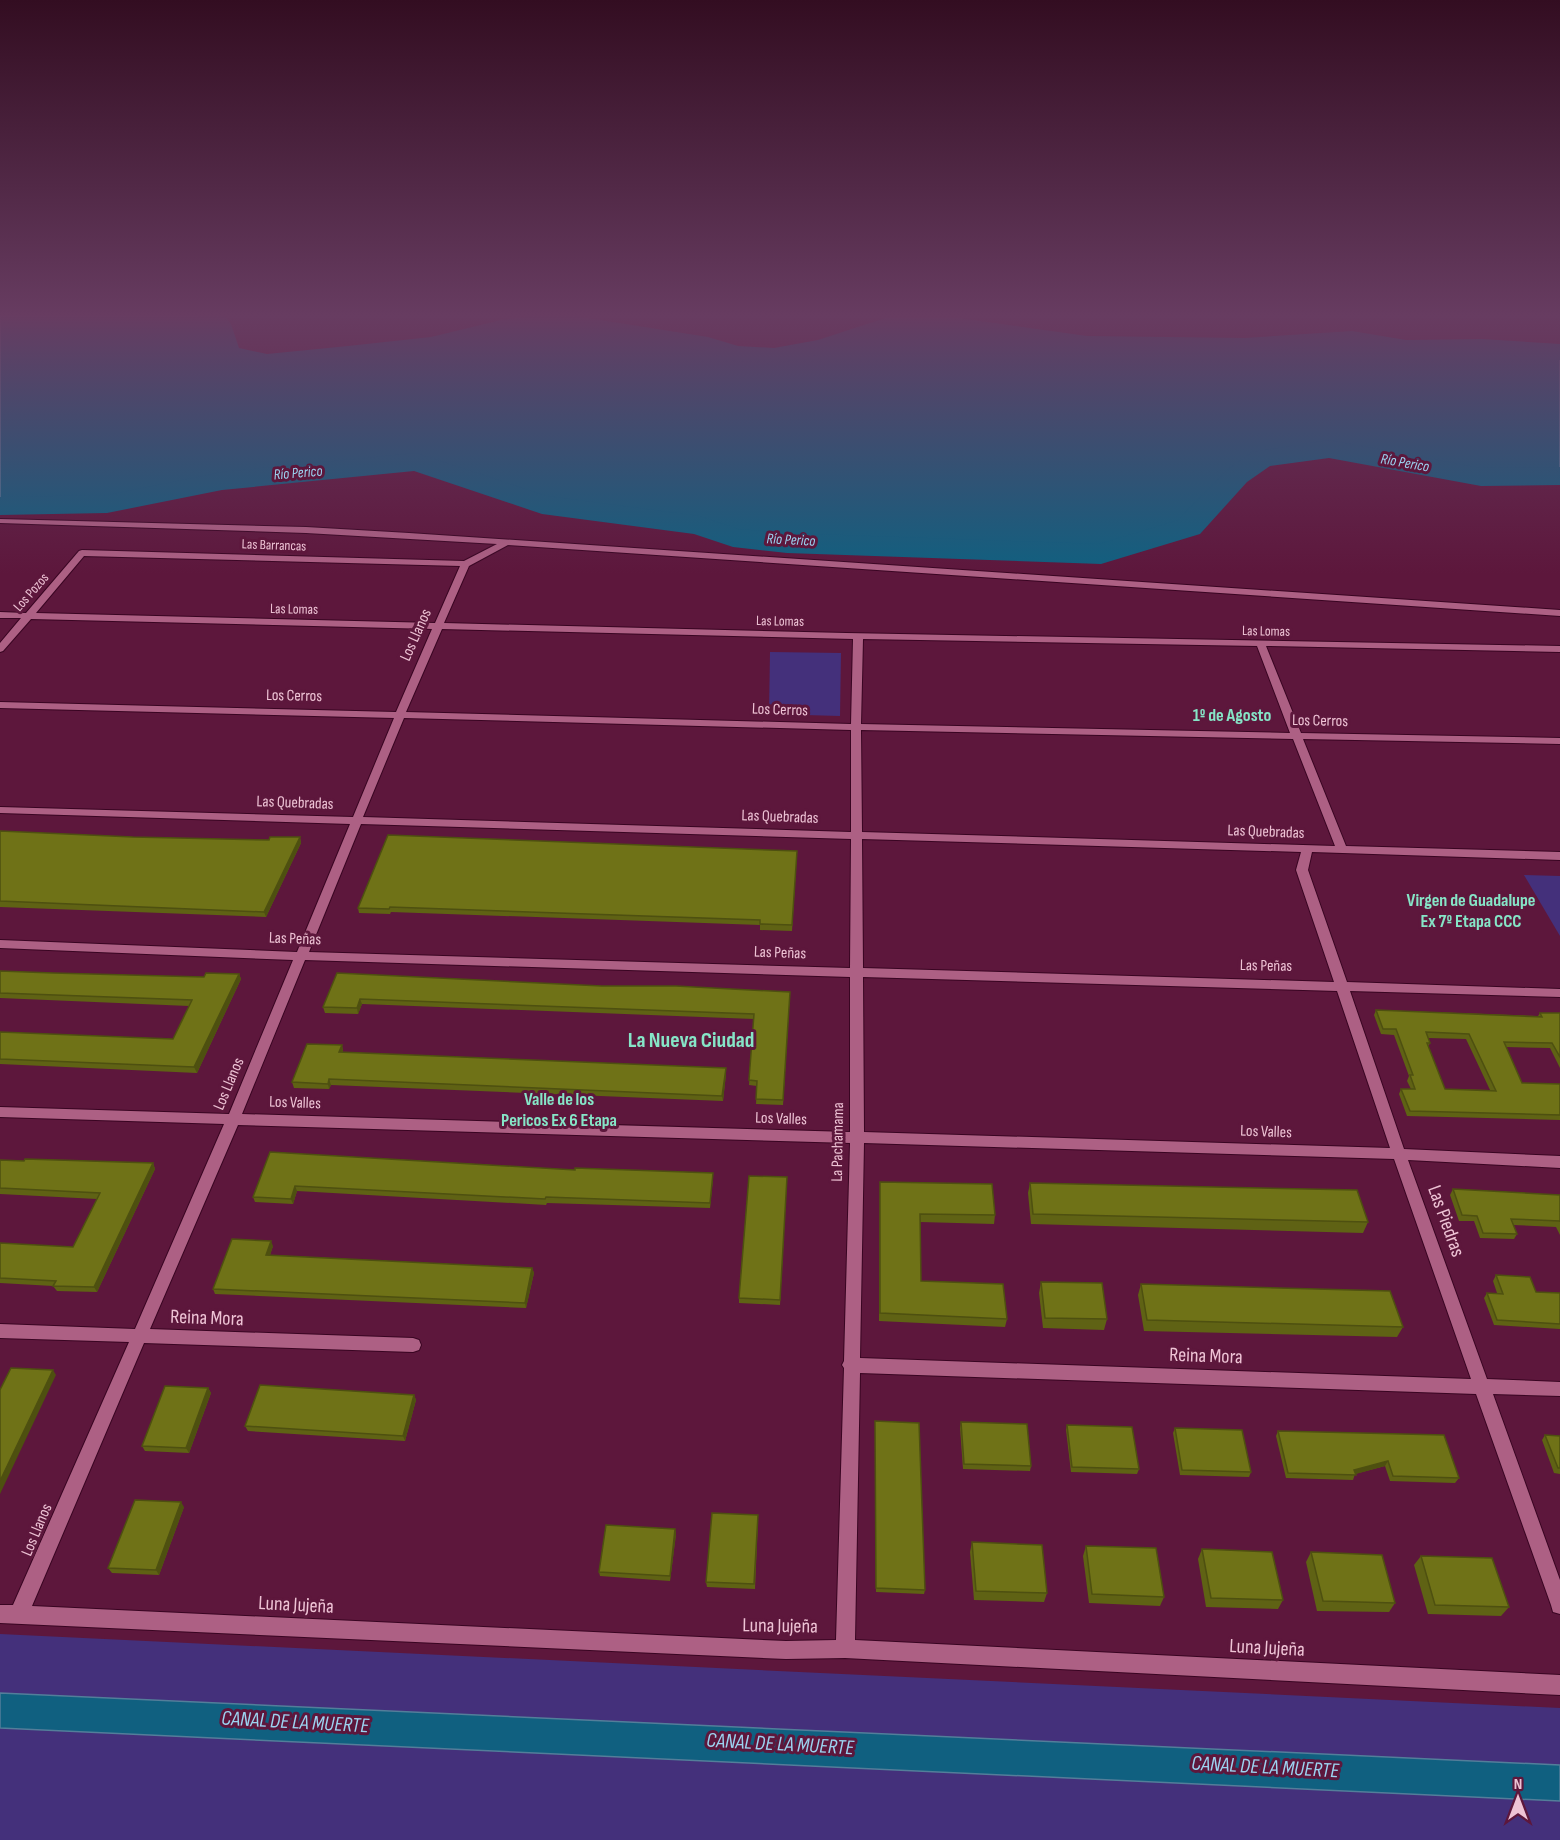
<svg xmlns="http://www.w3.org/2000/svg" width="1560" height="1840" viewBox="0 0 1560 1840" font-family="'Sofia Sans Condensed',sans-serif">
  <rect width="100%" height="100%" fill="#5d173c"/>
  <g fill="#44307b">
    <polygon points="770,652 841,653 840,716 769,714"/>
    <polygon points="1524,875 1560,876 1560,936"/>
    <polygon points="0,1634 1560,1708 1560,1840 0,1840"/>
  </g>
  <g fill="#106080" stroke="#537e9a" stroke-width="1.5">
    <polygon points="0,316 211,316 219,324 228,353 267,362 431,344 501,327 557,321 708,344 735,353 774,356 823,347 885,325 959,325 1087,343 1245,345 1352,338 1406,347 1482,346 1560,352 1560,476 1481,477 1419,467 1363,454 1329,449 1262,458 1237,476 1189,527 1101,554 787,543 733,538 700,525 542,505 416,462 222,481 107,504 0,506"/>
    <polygon points="0,1693 1560,1765 1560,1801 0,1728"/>
  </g>
  <g fill="none" stroke-linecap="round" stroke-linejoin="round">
    <g fill="#106080" fill-rule="evenodd">
      <polygon points="199,316 225,316 231,324 239,348 267,354 348,346 431,337 501,320 532,316 575,316 708,337 738,346 774,348 818,340 885,318 959,318 1087,336 1245,338 1352,331 1406,340 1482,339 1560,344 1560,360 1482,353 1406,354 1352,345 1245,352 1087,350 959,332 888,332 832,352 774,364 735,361 704,351 557,328 501,334 431,351 267,370 219,358 208,326"/>
      <polygon points="1329,440 1481,468 1560,467 1560,485 1481,486 1329,458 1270,466 1247,482 1200,534 1101,564 787,553 733,547 694,534 542,514 414,471 222,490 107,513 0,515 0,497 107,495 222,472 416,453 547,496 700,516 738,529 787,533 1099,544 1178,520 1227,470 1252,452"/>
    </g>
    <defs>
      <path id="street" d="M0,519L306,527L409,533L1560,610V616L508,545L469,566L444,623L846,633L1560,646V652L1266,646L1301,733L1560,738V744L1303,739L1346,846L1560,852V860L1312,852L1308,870L1347,982L1560,989V997L1350,991L1404,1149L1560,1156V1168L1408,1160L1487,1379L1560,1382V1396L1493,1394L1560,1580V1614L1553,1612L1551,1605L1476,1394L860,1373L855,1640L1560,1675V1695L845,1658L786,1659L0,1623V1605H13L129,1342L0,1338V1324L135,1329L224,1124L0,1117V1107L229,1114L293,960L0,948V940L297,952L350,824L0,813V807L353,817L394,718L0,708V702L396,712L432,629L31,619L3,651L0,652V643L21,618H0V612L26,613L79,551L82,550L464,561L497,544L306,533L0,523ZM84,556L460,566L435,623L36,613ZM442,629L853,639L851,724L406,712ZM863,639L1257,646L1290,733L861,724ZM404,718L851,730V832L363,817ZM861,730L1293,739L1335,846L862,832ZM361,824L851,839L850,968L309,952ZM862,839L1301,852L1296,870L1334,982L863,968ZM305,960L850,977V1132L242,1114ZM863,977L1337,991L1390,1148L864,1132ZM238,1125L850,1143L844,1361L842,1365L844,1368L836,1640L786,1641L32,1606L144,1343L413,1352L419,1350L421,1345L419,1340L413,1338L150,1329ZM864,1143L1394,1159L1471,1379L860,1358Z"/>
    </defs>
    <use href="#street" stroke="#390522" stroke-width="2"/>
    <use href="#street" fill="#ad6084" fill-rule="evenodd"/>
  </g>
  <g fill="#5f6214" fill-rule="evenodd">
    <polygon points="0,831 133,837 269,840 300,837 301,843 266,917 0,907"/>
    <polygon points="797,851 792,931 760,930 760,925 391,912 390,914 359,913 358,908"/>
    <polygon points="0,971 53,973 204,977 239,974 241,979 197,1073 0,1064 0,1032 173,1039 189,1006 0,998"/>
    <polygon points="337,973 602,986 790,992 783,1105 756,1104 757,1086 749,1085 754,1019 362,1004 358,1014 325,1013 323,1007"/>
    <path d="M1376,1010L1538,1016L1540,1013H1560V1068L1550,1048L1506,1047L1522,1083L1560,1084V1120L1407,1116L1399,1094L1401,1089H1411L1407,1081L1409,1076L1394,1035L1381,1034L1374,1015ZM1428,1038L1466,1039L1490,1090L1445,1089L1428,1047L1430,1043Z"/>
    <polygon points="342,1045 343,1051 343,1053 726,1068 726,1074 723,1101 331,1085 329,1089 294,1088 292,1082"/>
    <polygon points="270,1152 713,1178 710,1208 547,1203 546,1205 297,1191 293,1204 255,1202 253,1197"/>
    <polygon points="0,1160 24,1161 153,1163 155,1169 97,1292 57,1291 53,1286 0,1283 0,1243 73,1247 97,1199 0,1194"/>
    <polygon points="787,1177 780,1305 739,1303 739,1298"/>
    <polygon points="880,1182 995,1215 994,1224 920,1222 921,1281 1007,1319 1005,1327 879,1321"/>
    <polygon points="1030,1183 1368,1222 1363,1233 1031,1224 1028,1193"/>
    <polygon points="1453,1189 1560,1195 1560,1235 1556,1227 1513,1225 1517,1234 1514,1239 1480,1238 1474,1221 1459,1221 1450,1195"/>
    <polygon points="273,1246 270,1255 532,1268 534,1273 526,1308 215,1294 213,1289"/>
    <polygon points="1496,1275 1536,1292 1560,1293 1560,1329 1494,1325 1484,1298 1487,1293 1497,1293 1493,1281"/>
    <polygon points="1041,1282 1107,1319 1104,1330 1043,1328 1039,1293"/>
    <polygon points="1141,1284 1403,1327 1397,1337 1144,1331 1138,1295"/>
    <polygon points="208,1388 211,1393 189,1453 145,1451 142,1446"/>
    <polygon points="414,1395 416,1400 405,1441 248,1431 245,1426"/>
    <polygon points="875,1421 925,1590 924,1594 876,1592"/>
    <polygon points="961,1422 1031,1466 1030,1471 963,1469 960,1428"/>
    <polygon points="1067,1425 1139,1469 1137,1474 1071,1472 1066,1430"/>
    <polygon points="1175,1428 1251,1472 1249,1477 1180,1475 1173,1433"/>
    <polygon points="1278,1431 1459,1478 1455,1483 1390,1481 1385,1466 1355,1474 1353,1480 1286,1478 1276,1436"/>
    <polygon points="1545,1435 1560,1436 1560,1474 1554,1473 1542,1440"/>
    <polygon points="184,1507 159,1575 112,1573 108,1568"/>
    <polygon points="758,1520 755,1589 707,1587 706,1582"/>
    <polygon points="675,1529 676,1534 670,1581 600,1576 599,1572"/>
    <polygon points="972,1542 1047,1593 1044,1602 974,1600 970,1552"/>
    <polygon points="1086,1546 1164,1597 1160,1606 1089,1603 1083,1556"/>
    <polygon points="1202,1549 1283,1600 1278,1609 1206,1607 1198,1559"/>
    <polygon points="1311,1552 1395,1603 1389,1612 1317,1611 1306,1562"/>
    <polygon points="1421,1556 1509,1607 1501,1616 1428,1614 1414,1565"/>
  </g>
  <g fill="#4e5010">
    <polygon points="300,837 301,843 266,917 264,912"/>
    <polygon points="239,974 241,979 197,1073 194,1067"/>
    <polygon points="360,999 362,1004 358,1014 357,1008"/>
    <polygon points="342,1045 343,1051 341,1058 339,1052"/>
    <polygon points="726,1068 726,1074 723,1101 722,1096"/>
    <polygon points="329,1079 331,1085 329,1089 328,1084"/>
    <polygon points="153,1163 155,1169 97,1292 94,1287"/>
    <polygon points="713,1173 713,1178 710,1208 710,1203"/>
    <polygon points="295,1186 297,1191 293,1204 291,1199"/>
    <polygon points="271,1241 273,1246 268,1261 266,1255"/>
    <polygon points="532,1268 534,1273 526,1308 525,1303"/>
    <polygon points="53,1370 56,1375 0,1494 0,1481"/>
    <polygon points="208,1388 211,1393 189,1453 186,1448"/>
    <polygon points="414,1395 416,1400 405,1441 403,1436"/>
    <polygon points="1388,1461 1385,1466 1352,1475 1354,1470"/>
    <polygon points="181,1502 184,1507 159,1575 156,1570"/>
    <polygon points="675,1529 676,1534 670,1581 670,1576"/>
  </g>
  <g fill="#6f7217" stroke="#4e5010" stroke-width="1.5" fill-rule="evenodd">
    <polygon points="0,831 133,837 269,840 270,837 300,837 264,912 0,901"/>
    <polygon points="388,835 797,851 792,925 760,924 760,920 390,907 389,909 358,908"/>
    <polygon points="0,971 53,973 204,977 206,973 239,974 194,1067 0,1059 0,1032 173,1039 192,1000 0,993"/>
    <polygon points="337,973 602,986 676,986 790,992 783,1100 756,1099 757,1081 749,1080 754,1014 360,999 357,1008 323,1007"/>
    <path d="M1376,1010L1542,1017L1540,1013H1560V1057L1552,1043L1504,1042L1522,1083L1560,1084V1115L1410,1111L1401,1089H1415L1410,1075H1413L1396,1029H1383ZM1426,1032L1469,1034L1496,1091L1445,1089L1427,1043H1430Z"/>
    <polygon points="307,1044 342,1045 339,1052 726,1068 722,1096 329,1079 328,1084 292,1082"/>
    <polygon points="270,1152 575,1170 575,1168 713,1173 710,1203 546,1197 545,1199 295,1186 291,1199 253,1197"/>
    <polygon points="25,1159 153,1163 94,1287 53,1286 56,1281 0,1278 0,1243 73,1247 100,1193 0,1188 0,1160 24,1161"/>
    <polygon points="749,1176 787,1177 780,1300 739,1298"/>
    <polygon points="880,1182 992,1184 995,1215 920,1214 921,1281 1003,1284 1007,1319 880,1313"/>
    <polygon points="1030,1183 1357,1190 1368,1222 1033,1214"/>
    <polygon points="1453,1189 1560,1195 1560,1222 1560,1221 1511,1219 1517,1234 1483,1233 1477,1216 1462,1215"/>
    <polygon points="232,1239 271,1241 266,1255 532,1268 525,1303 213,1289"/>
    <polygon points="1496,1275 1530,1277 1536,1292 1560,1293 1560,1324 1497,1320 1487,1293 1503,1294"/>
    <polygon points="1041,1282 1102,1283 1107,1319 1045,1318"/>
    <polygon points="1141,1284 1390,1291 1403,1327 1147,1320"/>
    <polygon points="11,1368 53,1370 0,1481 0,1390"/>
    <polygon points="260,1385 414,1395 403,1436 245,1426"/>
    <polygon points="165,1386 208,1388 186,1448 142,1446"/>
    <polygon points="875,1421 919,1423 925,1590 876,1588"/>
    <polygon points="961,1422 1027,1424 1031,1466 964,1464"/>
    <polygon points="1067,1425 1132,1427 1139,1469 1072,1467"/>
    <polygon points="1175,1428 1242,1430 1251,1472 1182,1470"/>
    <polygon points="1278,1431 1444,1435 1459,1478 1393,1476 1388,1461 1354,1470 1356,1475 1288,1473"/>
    <polygon points="1545,1435 1560,1436 1560,1468 1558,1468"/>
    <polygon points="135,1500 181,1502 156,1570 108,1568"/>
    <polygon points="712,1513 758,1515 754,1584 706,1582"/>
    <polygon points="606,1525 675,1529 670,1576 599,1572"/>
    <polygon points="972,1542 1042,1545 1047,1593 976,1591"/>
    <polygon points="1086,1546 1156,1548 1164,1597 1092,1594"/>
    <polygon points="1202,1549 1272,1552 1283,1600 1211,1598"/>
    <polygon points="1311,1552 1382,1555 1395,1603 1323,1601"/>
    <polygon points="1421,1556 1492,1558 1509,1607 1435,1605"/>
  </g>
  <linearGradient id="sky" x2="0" y2="1"><stop stop-color="#330d21"/><stop offset="0.55" stop-color="#673c61"/><stop offset="1" stop-color="#673c61" stop-opacity="0"/></linearGradient>
  <rect width="1560" height="574" fill="url(#sky)"/>
  <g text-anchor="middle" dominant-baseline="central" stroke-width="6" stroke-linejoin="round" paint-order="stroke">
    <g font-size="14" fill="#eec3d5" stroke="#5d173c">
      <text transform="translate(274 545) rotate(2)">Las Barrancas</text>
      <text transform="translate(31 592) rotate(-49)">Los Pozos</text>
      <text transform="translate(294 609) rotate(1)">Las Lomas</text>
      <text transform="translate(780 621) rotate(1)">Las Lomas</text>
      <text transform="translate(1266 631) rotate(1)">Las Lomas</text>
    </g>
    <g font-size="15" font-style="italic" fill="#9bd3f0" stroke="#5d173c">
      <text transform="translate(1405 463) rotate(10)">Río Perico</text>
      <text transform="translate(298 473) rotate(-5)">Río Perico</text>
      <text transform="translate(791 540) rotate(3)">Río Perico</text>
    </g>
    <g font-size="16" fill="#eec3d5" stroke="#5d173c">
      <text transform="translate(416 635) rotate(-66)">Los Llanos</text>
      <text transform="translate(294 696) rotate(1)">Los Cerros</text>
      <text transform="translate(780 710) rotate(2)">Los Cerros</text>
      <text transform="translate(1320 721) rotate(1)">Los Cerros</text>
      <text transform="translate(295 803) rotate(2)">Las Quebradas</text>
      <text transform="translate(780 817) rotate(2)">Las Quebradas</text>
      <text transform="translate(1266 832) rotate(2)">Las Quebradas</text>
      <text transform="translate(295 939) rotate(2)">Las Peñas</text>
      <text transform="translate(780 953) rotate(2)">Las Peñas</text>
      <text transform="translate(1266 966) rotate(1)">Las Peñas</text>
      <text transform="translate(229 1084) rotate(-67)">Los Llanos</text>
      <text transform="translate(295 1103) rotate(2)">Los Valles</text>
      <text transform="translate(781 1119) rotate(2)">Los Valles</text>
      <text transform="translate(1266 1132) rotate(2)">Los Valles</text>
      <text transform="translate(838 1142) rotate(-89)">La Pachamama</text>
      <text transform="translate(37 1530) rotate(-67)">Los Llanos</text>
    </g>
    <g font-size="18" font-weight="bold" fill="#86e5c7" stroke="#5d173c">
      <text x="1232" y="715">1º de Agosto</text>
      <text x="1471" y="900">Virgen de Guadalupe<tspan x="1471" dy="21">Ex 7º Etapa CCC</tspan></text>
      <text x="559" y="1099">Valle de los<tspan x="559" dy="21">Pericos Ex 6 Etapa</tspan></text>
    </g>
    <g font-size="20" fill="#eec3d5" stroke="#5d173c">
      <text transform="translate(1446 1221) rotate(70)">Las Piedras</text>
      <text transform="translate(207 1318) rotate(2)">Reina Mora</text>
      <text transform="translate(1206 1356) rotate(2)">Reina Mora</text>
      <text transform="translate(296 1605) rotate(3)">Luna Jujeña</text>
      <text transform="translate(780 1626) rotate(1)">Luna Jujeña</text>
      <text transform="translate(1267 1648) rotate(3)">Luna Jujeña</text>
    </g>
    <g font-size="21" font-style="italic" fill="#9bd3f0" stroke="#5d173c">
      <text transform="translate(295 1722) rotate(3)">CANAL DE LA MUERTE</text>
      <text transform="translate(780 1744) rotate(3)">CANAL DE LA MUERTE</text>
      <text transform="translate(1265 1767) rotate(3)">CANAL DE LA MUERTE</text>
    </g>
    <g font-size="22" font-weight="bold" fill="#86e5c7" stroke="#5d173c">
      <text x="691" y="1040">La Nueva Ciudad</text>
    </g>
  </g>
  <g transform="translate(1518 1798)" stroke="#5d173c" stroke-width="4.5" paint-order="stroke">
  <path d="M0-4.5L10 22L0 15L-10 22Z" fill="#eec3d5"/>
  <text y="-9" font-size="16" font-weight="bold" text-anchor="middle" fill="#eec3d5">N</text>
  </g>
</svg>
